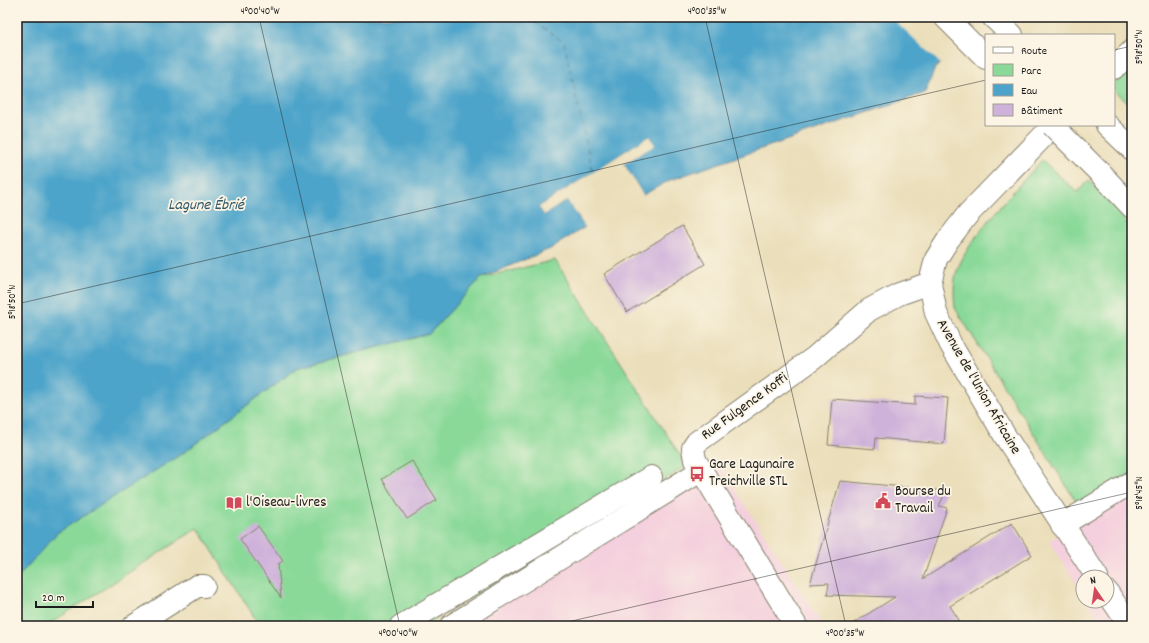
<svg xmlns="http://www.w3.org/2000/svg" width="1149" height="643" viewBox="0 0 1149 643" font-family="Dekko,sans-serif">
  <rect width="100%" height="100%" fill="#fcf5e5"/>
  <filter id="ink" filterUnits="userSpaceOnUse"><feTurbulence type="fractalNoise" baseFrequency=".025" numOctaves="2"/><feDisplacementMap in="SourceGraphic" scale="8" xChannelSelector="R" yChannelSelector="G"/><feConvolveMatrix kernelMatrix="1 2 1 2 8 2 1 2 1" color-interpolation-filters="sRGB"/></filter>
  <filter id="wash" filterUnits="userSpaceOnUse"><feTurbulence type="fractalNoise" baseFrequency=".012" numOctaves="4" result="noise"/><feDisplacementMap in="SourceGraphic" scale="16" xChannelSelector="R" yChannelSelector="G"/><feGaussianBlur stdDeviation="0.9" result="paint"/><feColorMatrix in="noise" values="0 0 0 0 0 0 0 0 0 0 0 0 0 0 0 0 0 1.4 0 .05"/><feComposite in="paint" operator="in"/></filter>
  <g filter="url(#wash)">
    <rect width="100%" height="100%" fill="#ebdfbb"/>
    <g fill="#f4cfdd">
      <polygon points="717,461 823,626 463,626 703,473"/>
      <polygon points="1132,492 1132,626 1103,626 1087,601 1107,601 1107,577 1083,577 1083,594 1049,541"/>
    </g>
    <g fill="#8ad999" stroke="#537a5a">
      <polygon points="1132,66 1132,107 1114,90 1114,84"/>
      <path d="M1042,160L1077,192L1089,181L1132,229V492L1087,519L955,308C954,297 953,286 956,274C965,241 1018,187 1042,160Z"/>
      <polygon points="555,260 687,466 425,626 260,626 198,528 46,626 17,626 17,578 56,533 183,453 297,368 429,334 481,278"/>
    </g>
    <polygon fill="#4da4ca" stroke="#346073" points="17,17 997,17 935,68 925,93 670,180 643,195 624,164 654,145 649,136 539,207 544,215 567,200 585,227 550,249 481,278 429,334 297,368 183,453 57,533 17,578"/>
    <g fill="#ebdfbb">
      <polygon points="891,17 999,17 942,65"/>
      <polygon points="649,136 655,145 624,164 643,195 641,196 622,164 652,144 649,139 542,207 544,212 568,198 587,226 585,227 567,200 544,215 539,207"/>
    </g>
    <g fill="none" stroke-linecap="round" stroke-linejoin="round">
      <polyline stroke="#32596a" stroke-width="1" stroke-dasharray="5 4" stroke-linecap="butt" points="527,17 564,42 593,173"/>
    </g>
    <g id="blocks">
      <g fill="#cfb2da">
        <polygon points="682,226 705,264 627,312 604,274"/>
        <polygon points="915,396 948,398 944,444 876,438 875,449 828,445 832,399 915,405"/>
        <polygon points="412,461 437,500 407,519 382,479"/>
        <polygon points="840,481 946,491 939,506 947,508 923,579 1012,523 1032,555 950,606 959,620 950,626 849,626 895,597 827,595 829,583 810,584"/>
        <polygon points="258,526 283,561 278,564 281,598 240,539"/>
      </g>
    </g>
  </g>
  <g filter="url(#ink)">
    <use href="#blocks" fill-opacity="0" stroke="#847e6c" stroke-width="1"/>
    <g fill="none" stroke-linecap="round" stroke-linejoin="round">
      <defs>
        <g id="minor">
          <polyline points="1062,525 1132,482"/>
          <polyline points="134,626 197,586 204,586"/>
          <polyline points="401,626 651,477"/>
          <polyline points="451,626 702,470"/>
          <polyline points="796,626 695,460 693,448 697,442 814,358 869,310 899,294 930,283"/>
        </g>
        <g id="major">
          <polyline points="1114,68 1132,51"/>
          <polyline points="1054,125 968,214 948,240 936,259 930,283 936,313 951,345 1005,436 1097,577"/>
          <polyline points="1107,592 1130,626"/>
        </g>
        <g id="highway">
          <polyline points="945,17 986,58"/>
          <polyline points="993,17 1012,35"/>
          <polyline points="1107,125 1132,149"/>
          <polyline points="1099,172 1132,207"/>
        </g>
      </defs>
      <use href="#minor" stroke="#847e6c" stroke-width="24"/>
      <use href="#major" stroke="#847e6c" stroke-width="24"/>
      <use href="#highway" stroke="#847e6c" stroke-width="24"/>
      <use href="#minor" stroke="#fff" stroke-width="22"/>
      <use href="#major" stroke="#fff" stroke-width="22"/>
      <use href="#highway" stroke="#fff" stroke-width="22"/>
      <defs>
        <polyline id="highway-bridge" points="1052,125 1099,172"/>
      </defs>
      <use href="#highway-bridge" stroke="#847e6c" stroke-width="24" stroke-linecap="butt"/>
      <use href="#highway-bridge" stroke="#fff" stroke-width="22"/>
    </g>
  </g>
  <path fill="none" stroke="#1c1c1c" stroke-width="1" stroke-opacity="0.45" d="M259,17L400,626M705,17L846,626M1114,50L1132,46M17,304L986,80M550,626L1132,492"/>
  <defs>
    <symbol id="bus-bare" viewBox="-9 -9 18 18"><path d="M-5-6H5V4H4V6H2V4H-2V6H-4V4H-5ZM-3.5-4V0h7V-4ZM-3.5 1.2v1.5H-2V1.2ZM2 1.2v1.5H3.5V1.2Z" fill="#d1495b" stroke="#fcf5e5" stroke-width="2.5" paint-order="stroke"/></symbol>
    <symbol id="civic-bare" viewBox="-9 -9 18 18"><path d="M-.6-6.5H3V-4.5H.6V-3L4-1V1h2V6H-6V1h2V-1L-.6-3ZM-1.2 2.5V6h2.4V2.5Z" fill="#d1495b" stroke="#fcf5e5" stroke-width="2.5" paint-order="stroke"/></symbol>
    <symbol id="library-bare" viewBox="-9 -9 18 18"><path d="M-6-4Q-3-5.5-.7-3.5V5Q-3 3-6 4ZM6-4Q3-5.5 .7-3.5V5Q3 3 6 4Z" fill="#d1495b" stroke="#fcf5e5" stroke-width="2.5" paint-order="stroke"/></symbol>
  </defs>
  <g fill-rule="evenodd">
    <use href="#bus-bare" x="686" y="463" width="22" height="22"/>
    <use href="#civic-bare" x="872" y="490" width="22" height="22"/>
    <use href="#library-bare" x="223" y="492" width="22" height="22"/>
  </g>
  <g text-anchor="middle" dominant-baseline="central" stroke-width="3.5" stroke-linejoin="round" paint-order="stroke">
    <g font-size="15" fill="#1c1c1c" stroke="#fcf5e5">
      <text transform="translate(978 387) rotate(60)">Avenue de l'Union Africaine</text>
      <text transform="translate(745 407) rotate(-36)">Rue Fulgence Koffi</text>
    </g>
    <g font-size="15" fill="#1c1c1c" stroke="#fcf5e5" text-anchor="start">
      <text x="709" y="465">Gare Lagunaire<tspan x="709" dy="17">Treichville STL</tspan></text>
      <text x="895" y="492">Bourse du<tspan x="895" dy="17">Travail</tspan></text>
      <text x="246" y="503">l'Oiseau-livres</text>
    </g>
    <g font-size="16" font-style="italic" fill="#32596a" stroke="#fcf5e5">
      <text x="206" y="205">Lagune Ébrié</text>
    </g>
  </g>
  <rect width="1149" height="643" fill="none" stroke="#fcf5e5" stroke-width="44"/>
  <rect x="985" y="34" width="130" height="92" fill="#fcf5e5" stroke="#a29e95"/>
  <rect x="993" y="47" width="20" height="6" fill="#ffffff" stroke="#a29e95"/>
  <text x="1021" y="54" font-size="12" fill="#1c1c1c">Route</text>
  <rect x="993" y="64" width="20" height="12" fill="#8ad999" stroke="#a29e95"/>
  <text x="1021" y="74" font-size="12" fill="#1c1c1c">Parc</text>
  <rect x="993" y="84" width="20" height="12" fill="#4da4ca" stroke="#a29e95"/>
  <text x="1021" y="94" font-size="12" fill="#1c1c1c">Eau</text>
  <rect x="993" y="104" width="20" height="12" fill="#cfb2da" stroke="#a29e95"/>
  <text x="1021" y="114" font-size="12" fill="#1c1c1c">Bâtiment</text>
  <g transform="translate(1095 589) rotate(347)"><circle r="19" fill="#fcf5e5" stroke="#a29e95"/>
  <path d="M0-3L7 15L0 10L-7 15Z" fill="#d1495b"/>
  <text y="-6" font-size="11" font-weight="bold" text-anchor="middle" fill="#1c1c1c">N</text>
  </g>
  <path d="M36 601v6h57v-6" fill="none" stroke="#1c1c1c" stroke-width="2"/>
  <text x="42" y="601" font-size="12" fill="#1c1c1c" stroke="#fcf5e5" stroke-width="3" paint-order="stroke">20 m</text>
  <rect x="22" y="22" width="1105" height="599" fill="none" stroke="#1c1c1c" stroke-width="1.5"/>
  <g font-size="10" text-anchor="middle" fill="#1c1c1c">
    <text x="260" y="14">4°00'40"W</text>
    <text x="707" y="14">4°00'35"W</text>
    <text transform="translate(1138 47) rotate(-90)" y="4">5°18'50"N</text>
    <text transform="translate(11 302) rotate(-90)" y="4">5°18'50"N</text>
    <text transform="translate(1138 493) rotate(-90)" y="4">5°18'45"N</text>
    <text x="398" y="636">4°00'40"W</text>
    <text x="845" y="636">4°00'35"W</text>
  </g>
</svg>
